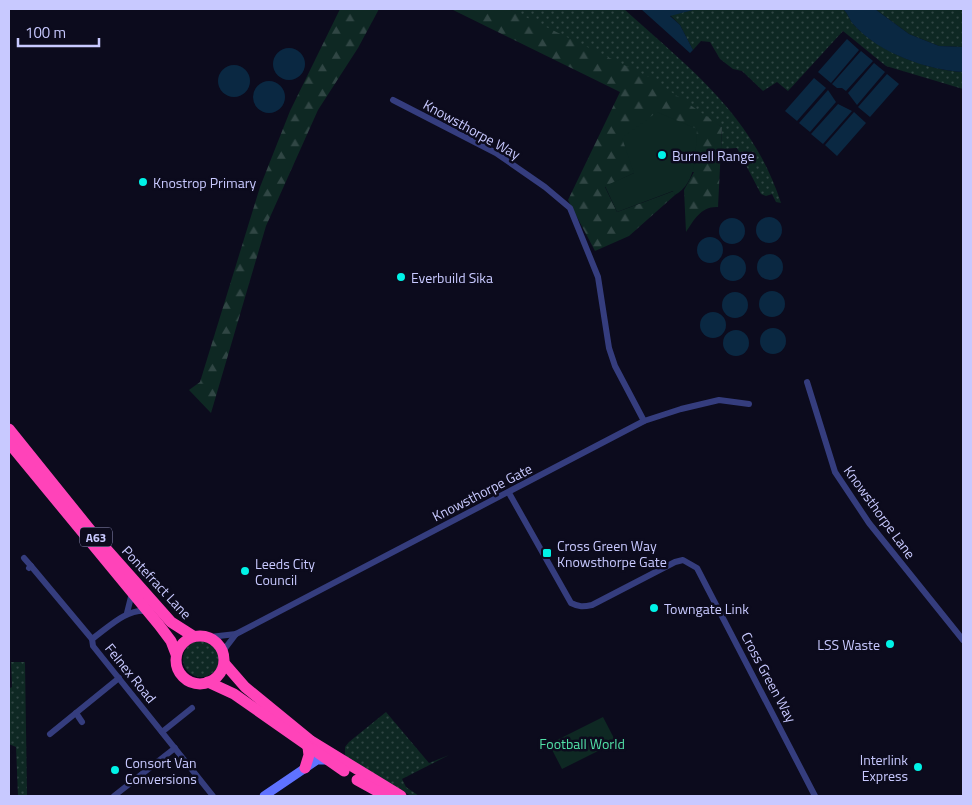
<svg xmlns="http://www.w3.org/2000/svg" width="972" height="805" viewBox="0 0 972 805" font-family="'Titillium Web',sans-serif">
  <defs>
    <pattern id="grass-dots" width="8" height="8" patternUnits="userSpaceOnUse" patternTransform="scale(1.25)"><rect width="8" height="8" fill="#0e2823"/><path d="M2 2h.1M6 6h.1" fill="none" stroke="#304644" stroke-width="1.8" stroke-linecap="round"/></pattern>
    <pattern id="forest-firs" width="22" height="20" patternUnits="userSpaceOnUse" patternTransform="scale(1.25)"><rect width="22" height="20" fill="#0e2823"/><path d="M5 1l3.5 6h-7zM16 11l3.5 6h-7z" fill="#304644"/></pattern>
  </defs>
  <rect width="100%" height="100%" fill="#0c0b1d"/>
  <g fill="url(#grass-dots)">
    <path d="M509,9H624C690,69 752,114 781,203L776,202L772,194L766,196L761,194L737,148L721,149L722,127Z"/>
    <path d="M697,9H843C848,13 849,20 854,25C879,52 927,70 963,72V89L886,66L843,31L788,91L777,82L763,91L742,71L733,69L720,59L710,42L701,41L693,50L680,25L670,15Z"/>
    <polygon points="875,9 963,9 963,47 939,46 909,34"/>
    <circle cx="201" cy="659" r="18"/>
    <polygon points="11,662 25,662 27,796 18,796 16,747 9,744 10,688 12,687"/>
    <polygon points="386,712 429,763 449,755 402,779 406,787 419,796 411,796 345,756 345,747 349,742"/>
  </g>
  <g fill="url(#forest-firs)">
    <polygon points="340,9 379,9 358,48 318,110 266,226 211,413 189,390 200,382 260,187 290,111"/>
    <path d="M451,9H509L651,78L722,127L718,207C701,206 694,220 686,232L684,190L694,172L634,173L605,187L617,212L674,191L675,195L629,236L595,251L568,200L620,92Z"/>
  </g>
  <g fill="#0e2823">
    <path d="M657,112L697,129C695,153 698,182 675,195L673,191L617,212L605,186L634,173L622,138Z"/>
    <polygon points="603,717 616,742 562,769 549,744"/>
  </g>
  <g fill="#0a2842">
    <polygon points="641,9 697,9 670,16 680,25 693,50 690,53"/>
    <path d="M843,9H875L909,34L939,46L963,47V72C927,70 879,53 854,25C849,20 848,13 843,9Z"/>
    <polygon points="847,39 859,50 831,83 818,72"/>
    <circle cx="289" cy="64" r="16"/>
    <polygon points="861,51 873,61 846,91 842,88 837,88 832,84"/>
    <polygon points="874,63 885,72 857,105 848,93"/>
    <circle cx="234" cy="81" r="16"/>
    <polygon points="887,74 899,84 870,117 858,107"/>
    <polygon points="814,78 826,88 797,121 785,111"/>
    <circle cx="269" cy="97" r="16"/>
    <polygon points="828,90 836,102 810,132 799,123"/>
    <polygon points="838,104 852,111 823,144 811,134"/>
    <polygon points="854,112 866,123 837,156 825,145"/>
    <circle cx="769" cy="230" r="13"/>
    <circle cx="732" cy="231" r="13"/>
    <circle cx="710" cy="250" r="13"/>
    <circle cx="770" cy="267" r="13"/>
    <circle cx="733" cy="268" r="13"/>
    <circle cx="772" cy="304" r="13"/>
    <circle cx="735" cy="305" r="13"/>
    <circle cx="713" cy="325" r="13"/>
    <circle cx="773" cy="341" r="13"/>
    <circle cx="736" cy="343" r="13"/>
  </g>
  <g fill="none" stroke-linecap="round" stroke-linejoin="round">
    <g stroke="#353d7e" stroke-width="6">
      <polyline points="393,100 496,153 545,187 570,208 598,277 609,348 615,366 644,421"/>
      <polyline points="807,382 835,472 869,523 963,640"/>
      <path d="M509,493L571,603C579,607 583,607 592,605L675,562L683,560L697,568L815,796"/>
      <polyline points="24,558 31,566 29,568"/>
      <polyline points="31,566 92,639 93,646 213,796"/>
      <polyline points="127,613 132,593"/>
      <polyline points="210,637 236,634 644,421 681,409 719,400 749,404"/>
      <path d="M92,639C109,627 125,609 147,611"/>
      <polyline points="223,651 236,634"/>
      <polyline points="76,713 82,722"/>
      <polyline points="162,732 192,708"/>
      <polyline points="50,734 119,678"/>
      <polyline points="114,796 175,748"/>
    </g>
    <polyline stroke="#5f72ff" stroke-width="9" points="264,796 317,760 326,760"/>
    <g stroke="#ff43b9" stroke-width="11">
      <polyline points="9,429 100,542 171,622 193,636"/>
      <polyline points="9,443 159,625 171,641 176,654"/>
      <circle cx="200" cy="660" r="24"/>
      <polyline points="225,664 245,687 311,741 401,796"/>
      <polyline points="208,682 234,694 344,771"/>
      <polyline points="305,768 309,755 308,747"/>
      <polyline points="357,780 386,796"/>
    </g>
  </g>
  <g fill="#00f3e7" stroke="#0c0b1d" stroke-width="2">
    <circle cx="662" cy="155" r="5"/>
    <circle cx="143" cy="182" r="5"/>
    <circle cx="401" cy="277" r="5"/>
    <rect x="542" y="548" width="10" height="10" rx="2.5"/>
    <circle cx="245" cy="571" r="5"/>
    <circle cx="654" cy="608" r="5"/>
    <circle cx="890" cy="644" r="5"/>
    <circle cx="918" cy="767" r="5"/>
    <circle cx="115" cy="770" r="5"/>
  </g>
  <g text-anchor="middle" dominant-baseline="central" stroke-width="5" stroke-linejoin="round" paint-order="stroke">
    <rect fill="#0c0b1d" stroke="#9090bb" stroke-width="1" x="80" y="527.5" width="32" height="19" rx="4"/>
    <g font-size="12" font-weight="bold" fill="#c8c9ff">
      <text x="96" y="537">A63</text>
    </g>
    <g font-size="14" fill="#c8c9ff" stroke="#0c0b1d">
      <text transform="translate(472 129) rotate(29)">Knowsthorpe Way</text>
      <text transform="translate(482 492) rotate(-27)">Knowsthorpe Gate</text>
      <text transform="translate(880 512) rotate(54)">Knowsthorpe Lane</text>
      <text transform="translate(157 582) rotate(47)">Pontefract Lane</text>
      <text transform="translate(131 673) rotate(51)">Felnex Road</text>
      <text transform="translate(769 677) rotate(62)">Cross Green Way</text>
    </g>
    <g font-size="14" fill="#c8c9ff" stroke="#0c0b1d" text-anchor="start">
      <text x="672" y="155">Burnell Range</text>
      <text x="153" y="182">Knostrop Primary</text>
      <text x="411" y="277">Everbuild Sika</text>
      <text x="557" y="545">Cross Green Way<tspan x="557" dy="16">Knowsthorpe Gate</tspan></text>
      <text x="255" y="563">Leeds City<tspan x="255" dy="16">Council</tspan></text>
      <text x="664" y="608">Towngate Link</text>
      <text x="880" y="644" text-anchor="end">LSS Waste</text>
      <text x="908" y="759" text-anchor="end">Interlink<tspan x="908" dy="16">Express</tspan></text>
      <text x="125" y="762">Consort Van<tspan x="125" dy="16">Conversions</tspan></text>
    </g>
    <g font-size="14" fill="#52e1a8" stroke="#0c0b1d">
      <text x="582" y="743">Football World</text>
    </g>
  </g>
  <rect width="972" height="805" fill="none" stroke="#c8c9ff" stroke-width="20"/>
  <path d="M18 38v8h81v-8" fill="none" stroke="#c8c9ff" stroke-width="2.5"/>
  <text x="25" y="38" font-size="15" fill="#c8c9ff" stroke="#0c0b1d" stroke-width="4" paint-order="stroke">100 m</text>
</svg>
